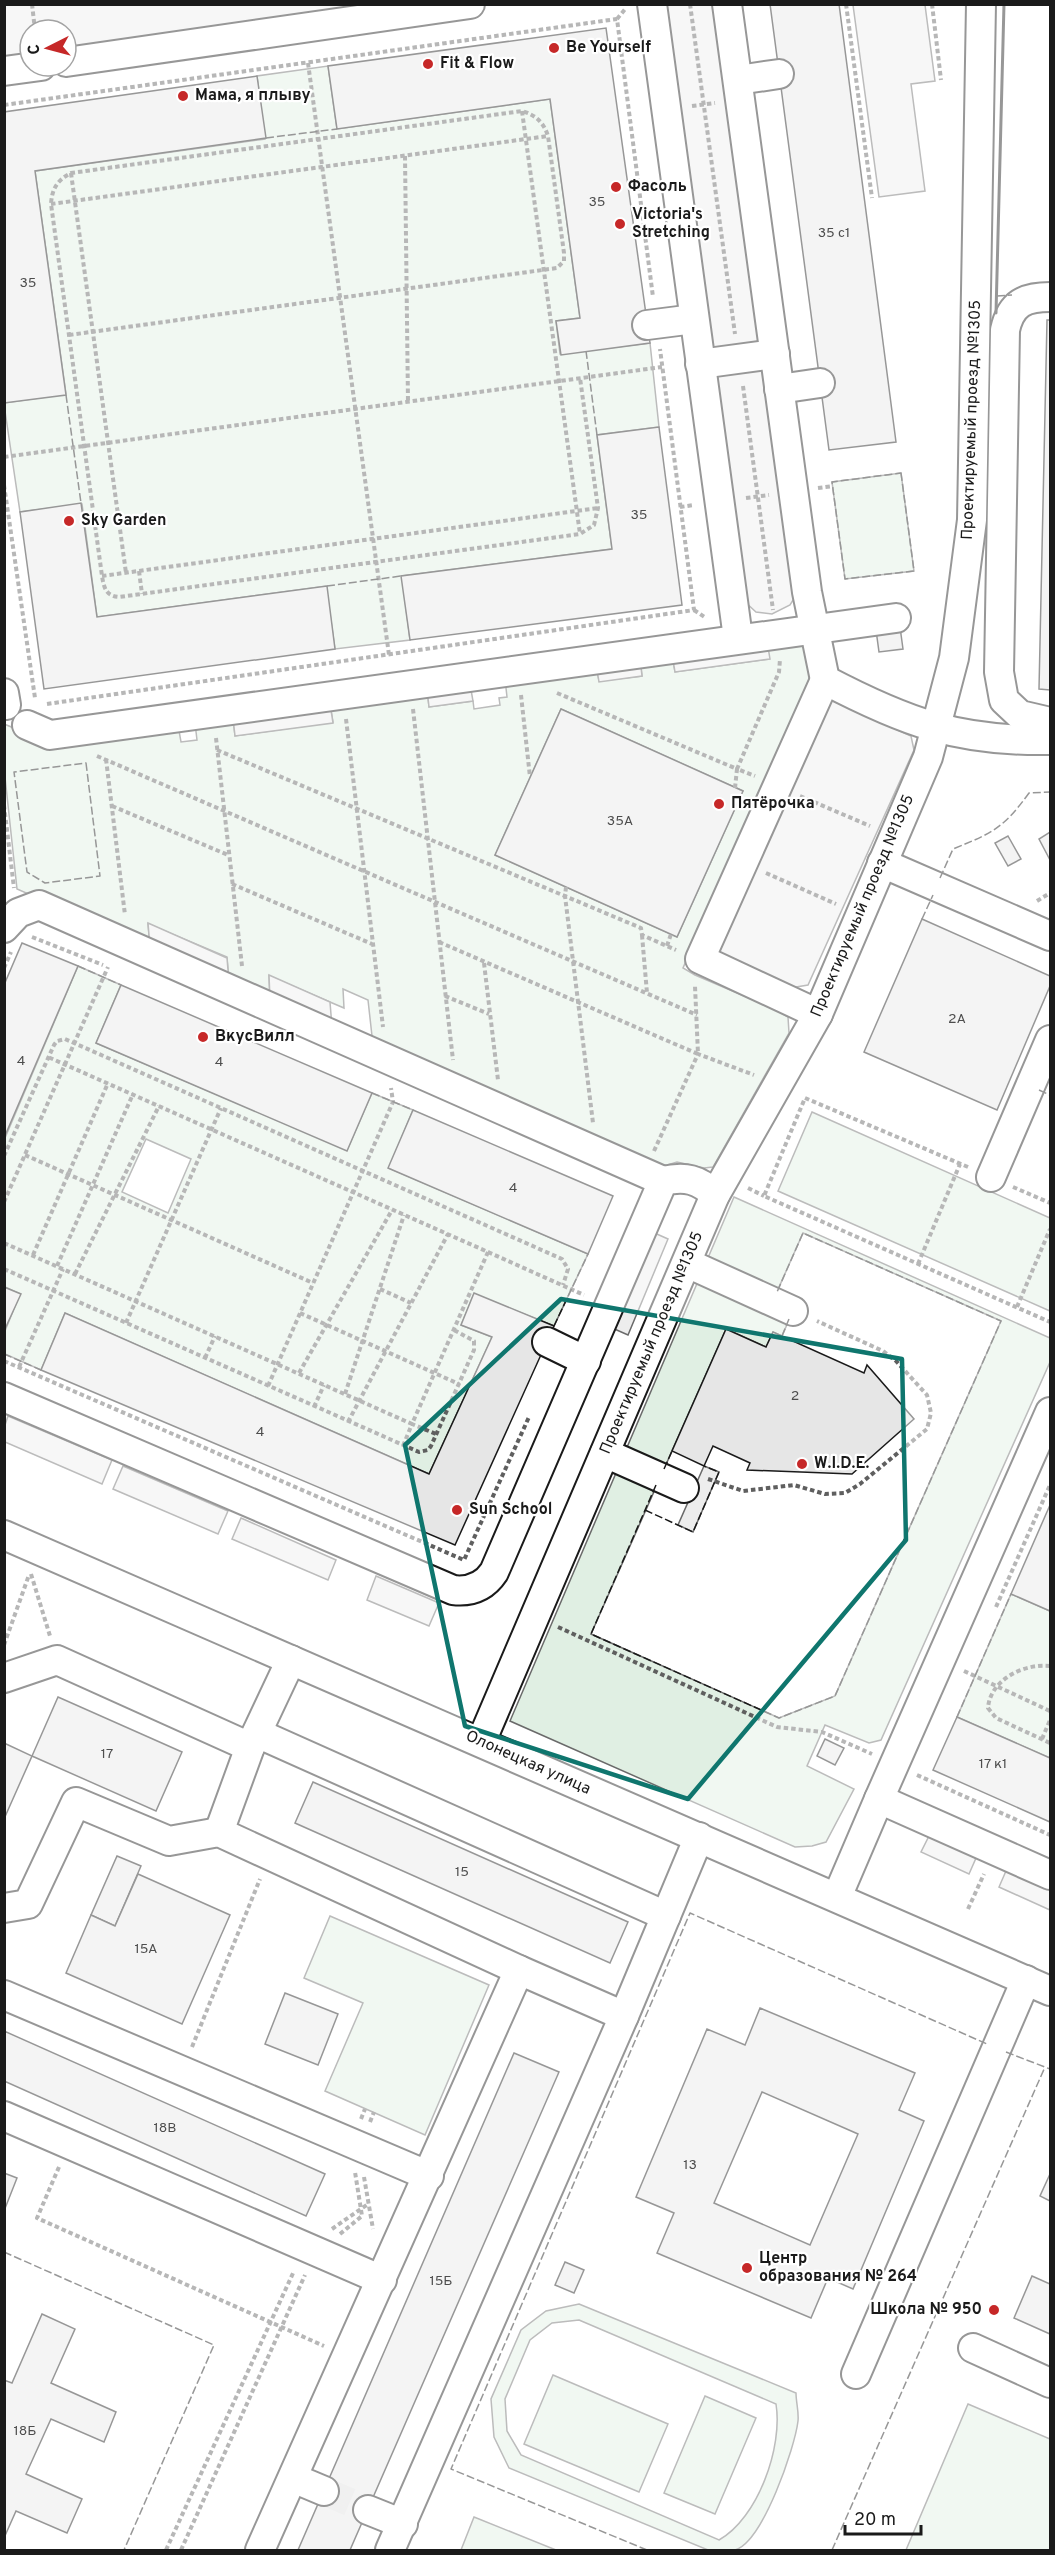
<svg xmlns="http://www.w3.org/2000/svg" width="1055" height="2555" viewBox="0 0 1055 2555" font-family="Overpass,sans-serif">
  <rect width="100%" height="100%" fill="#fff"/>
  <g fill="#e0efe3" stroke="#6a6a6a" stroke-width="1.5" fill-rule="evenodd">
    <polygon points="328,66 337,129 550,99 580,318 556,321 560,354 650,343 659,427 597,435 612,549 402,576 410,640 335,649 326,586 97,617 82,504 20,512 5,411 4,403 66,394 35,171 265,139 257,76"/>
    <polygon points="901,473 914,571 845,579 832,482"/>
    <path d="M795,636L808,647L812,673L683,968L695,975L777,1010L788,1017L789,1033L713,1167L704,1168L677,1162L654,1169L373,1045L368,1000L343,989L344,1008L269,976L270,1000L229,982L227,957L148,924L150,947L17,889L5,777L4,724L50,743L178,725L181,742L197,740L195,723L233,718L235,736L333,722L330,704L427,689L429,707L473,701L474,709L500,705L499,698L507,697L505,679L596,664L599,681L642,676L640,658L672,654L675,672L769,659L767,641ZM561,709L743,791L677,937L495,855Z"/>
    <path d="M78,966L121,985L96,1043L347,1150L372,1093L413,1110L389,1168L588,1254L554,1326L474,1294L461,1325L492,1337L429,1474L65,1313L41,1370L5,1354V1331L20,1294L5,1287V1138ZM146,1139L191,1159L168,1213L122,1192Z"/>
    <polygon points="812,1112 1050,1218 1050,1311 778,1191"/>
    <path d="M734,1197L1050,1338V1362L881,1740L869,1743L825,1725L807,1766L854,1789L826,1842L812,1846L795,1847L510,1721ZM803,1233L1001,1321L835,1696L779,1718L591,1634L726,1329L766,1347L773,1332L782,1336L796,1304L776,1294Z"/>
    <polygon points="1011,1594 1050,1611 1050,1758 957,1717"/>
    <polygon points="330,1916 489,1985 425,2135 325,2091 363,2003 304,1978"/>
    <path d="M579,2304L796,2393C796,2402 799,2412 798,2421C795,2447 763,2542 735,2550C728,2553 716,2551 708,2550L509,2468L494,2437L491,2399L521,2330L546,2311ZM579,2320L776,2404C783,2447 758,2518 719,2540L521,2455L507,2431L505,2399L530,2340L552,2323Z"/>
    <polygon points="553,2375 668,2424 639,2492 524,2444"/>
    <polygon points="705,2396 756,2418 715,2514 664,2493"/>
    <polygon points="968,2404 1050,2439 1050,2550 906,2550"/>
    <polygon points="474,2517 556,2550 461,2550"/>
  </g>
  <g fill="#ededed" stroke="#6a6a6a" stroke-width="1.5">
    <polygon points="4,5 391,5 66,49 66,30 30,30 30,54 5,58"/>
    <polygon points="662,5 719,5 795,597 790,605 772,614 756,612 744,601"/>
    <polygon points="853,5 925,5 935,81 911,84 925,191 879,197"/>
    <polygon points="767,641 770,659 675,672 672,654"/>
    <polygon points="640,658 642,676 599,682 596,664"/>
    <polygon points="470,684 473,701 429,707 427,689"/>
    <polygon points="828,701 833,701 911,736 914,750 808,985 790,988 717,953"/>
    <polygon points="330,704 333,723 235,736 233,718"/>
    <polygon points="148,923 227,958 229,982 150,947"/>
    <polygon points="269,975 330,1002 332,1027 270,1000"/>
    <polygon points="650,1231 668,1239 628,1335 610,1327"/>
    <polygon points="8,1416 112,1460 102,1484 5,1442 5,1425"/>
    <polygon points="123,1466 228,1511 218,1534 113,1489"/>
    <polygon points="704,1466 719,1472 693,1532 678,1525"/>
    <polygon points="241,1518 336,1560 328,1580 232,1539"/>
    <polygon points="376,1576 439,1603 429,1626 367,1600"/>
    <polygon points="929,1836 976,1858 969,1874 921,1852"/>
    <polygon points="1006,1871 1050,1890 1050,1910 999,1887"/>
  </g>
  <g fill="#e6e6e6" stroke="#1a1a1a" stroke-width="1.5" fill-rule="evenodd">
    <polygon points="770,4 839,4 896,442 829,450"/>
    <polygon points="606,28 650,343 561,355 556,321 580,318 550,99 337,129 328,66"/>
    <polygon points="257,76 266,138 35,171 66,395 4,403 4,112"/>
    <polygon points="1047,320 1050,320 1050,690 1039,689"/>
    <polygon points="659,427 682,605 410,640 401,576 612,549 597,435"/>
    <polygon points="81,503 97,617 327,586 335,649 44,689 20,512"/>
    <polygon points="900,627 903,649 879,652 876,630"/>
    <polygon points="561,709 743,791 677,937 495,855"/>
    <polygon points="1050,832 1050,860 1039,839"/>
    <polygon points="1008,836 1021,859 1008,866 995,843"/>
    <polygon points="922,919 1050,976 1050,986 997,1110 864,1052"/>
    <polygon points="22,943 78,966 4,1138 4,985"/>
    <polygon points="121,985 372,1093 347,1151 96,1043"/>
    <polygon points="413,1110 613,1196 588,1254 388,1168"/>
    <polygon points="4,1287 21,1294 4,1331"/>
    <polygon points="474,1293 554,1326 455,1545 41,1370 65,1313 429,1474 492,1337 461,1325"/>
    <polygon points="726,1329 766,1347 773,1332 864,1373 867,1365 914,1419 852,1474 747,1470 750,1463 713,1446 704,1466 672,1451"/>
    <polygon points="1050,1505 1050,1611 1011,1594"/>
    <polygon points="58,1697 182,1752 156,1811 32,1756"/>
    <polygon points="957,1717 1050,1758 1050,1822 933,1770"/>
    <polygon points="825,1739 844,1748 835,1765 817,1756"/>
    <polygon points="4,1743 32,1756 4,1819"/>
    <polygon points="313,1782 628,1922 610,1963 295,1823"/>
    <polygon points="117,1856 141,1866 115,1926 91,1915"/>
    <polygon points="138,1874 230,1915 182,2024 66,1973 91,1915 115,1926"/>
    <polygon points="285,1993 338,2014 318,2065 265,2044"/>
    <path d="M760,2008L915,2073L899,2110L924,2121L853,2289L828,2278L811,2318L657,2253L674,2213L636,2197L707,2029L745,2045ZM762,2092L858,2134L810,2245L714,2203Z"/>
    <polygon points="4,2031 325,2174 306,2216 4,2081"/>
    <polygon points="514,2053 559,2072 350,2550 298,2550"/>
    <polygon points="4,2173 17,2178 4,2211"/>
    <polygon points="1050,2174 1050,2201 1040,2196"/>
    <polygon points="565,2262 584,2270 574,2293 555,2285"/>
    <polygon points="1032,2276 1050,2284 1050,2334 1014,2318"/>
    <polygon points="42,2314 75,2329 51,2383 116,2412 104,2442 51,2419 26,2474 82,2499 67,2533 16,2511 4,2538 4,2380 12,2383"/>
  </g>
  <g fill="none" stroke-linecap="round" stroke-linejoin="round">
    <polyline stroke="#ddd" stroke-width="28" stroke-dasharray="28 14" stroke-linecap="butt" points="324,2491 368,2510"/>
    <defs>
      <g id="minor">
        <polyline points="652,4 738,638"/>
        <path d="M727,4L807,592L825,680C905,722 959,742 1050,740"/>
        <polyline points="66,62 470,4"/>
        <polyline points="4,71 41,66"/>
        <polyline points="738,80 779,74"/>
        <path d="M1050,297C1025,297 1011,303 1005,330L999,672L1004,700L1020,715L1050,722"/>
        <polyline points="647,325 694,319"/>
        <polyline points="700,364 775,354"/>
        <polyline points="779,389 820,383"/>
        <polyline points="4,693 6,705"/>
        <polyline points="27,725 50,735 896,618"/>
        <polyline points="882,863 1050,936"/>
        <polyline points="4,928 18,913 39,905 663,1181"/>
        <polyline points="818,1014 700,959 825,680"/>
        <polyline points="991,1177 1050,1040"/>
        <polyline points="687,1263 793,1311"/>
        <polyline points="547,1342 586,1361"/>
        <path d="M4,1397L453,1590C470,1592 484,1587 494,1572L663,1181C685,1176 699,1179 715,1195"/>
        <polyline points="1050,1412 879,1799 1050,1875"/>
        <polyline points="605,1453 684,1488"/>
        <polyline points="4,1535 1050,1991"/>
        <polyline points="4,1678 57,1660 250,1747 291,1660"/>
        <polyline points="257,1733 666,1916"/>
        <polyline points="481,1742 715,1195 818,1014 928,757 954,658 972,520 981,4"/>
        <polyline points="219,1832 250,1747"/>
        <polyline points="837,1897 879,1799"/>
        <polyline points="4,1908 28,1904 76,1802 169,1841 219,1832 519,1970"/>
        <polyline points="4,1995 429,2176"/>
        <polyline points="4,2116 382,2280"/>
        <polyline points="973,2348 1050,2383"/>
        <polyline points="856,2374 1026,1980"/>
        <polyline points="293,2478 324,2491"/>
        <polyline points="368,2510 403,2524"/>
        <polyline points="260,2550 519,1970 624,2016"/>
        <polyline points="390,2550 624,2016 699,1837"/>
      </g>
    </defs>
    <use href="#minor" stroke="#1a1a1a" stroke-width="32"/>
    <g stroke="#5f5f5f" stroke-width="4" stroke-dasharray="4.5 3" stroke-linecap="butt">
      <polyline points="32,4 35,30"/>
      <polyline points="690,4 735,334"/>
      <polyline points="846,4 872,198"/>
      <polyline points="932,4 941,80"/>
      <polyline points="617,19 626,8"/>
      <polyline points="308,63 389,655"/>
      <polyline points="4,105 617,19 653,297"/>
      <polyline points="692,106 715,103"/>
      <polyline points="522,111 580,534"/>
      <polyline points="405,156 408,402"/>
      <polyline points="71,173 126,573"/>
      <polyline points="51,204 548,136"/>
      <path d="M69,335L557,268L564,261V253L548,136C544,123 536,115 522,111L71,173C57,180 52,189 51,204L102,576C104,588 106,596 119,597L580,534L594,525L598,508L580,378"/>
      <polyline points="743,386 773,610"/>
      <polyline points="4,457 662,367"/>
      <polyline points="4,485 35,698"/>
      <polyline points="818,488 833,486"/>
      <polyline points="746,498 769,495"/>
      <polyline points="680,507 694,505"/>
      <polyline points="139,571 142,594"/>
      <polyline points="102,576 598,508"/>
      <polyline points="694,610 706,618"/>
      <polyline points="557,693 737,769 779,672 780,659"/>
      <polyline points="521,695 530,777"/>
      <polyline points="47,704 694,610 660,349"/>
      <polyline points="413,709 453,1060"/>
      <polyline points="346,719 383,1027"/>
      <polyline points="216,738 242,966"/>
      <polyline points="217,750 641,928 642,935 676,950"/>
      <polyline points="97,756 697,1015"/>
      <polyline points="106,759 125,915"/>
      <polyline points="735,788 737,769 755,776"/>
      <polyline points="800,796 870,826"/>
      <polyline points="4,805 14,888"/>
      <polyline points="112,806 228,855"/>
      <polyline points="766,873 836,904"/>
      <polyline points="232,884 372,944"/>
      <polyline points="566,887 565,896 593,1123"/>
      <polyline points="1037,901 1050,893"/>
      <polyline points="642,935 647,993"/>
      <polyline points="32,937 103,965"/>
      <polyline points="439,942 698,1054 695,986"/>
      <polyline points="667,946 671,934"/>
      <polyline points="484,963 498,1080"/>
      <polyline points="4,968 11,952"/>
      <polyline points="445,996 489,1014"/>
      <polyline points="654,1151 698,1054 754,1075"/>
      <polyline points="25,1155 313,1283"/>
      <polyline points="4,1156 54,1045 57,1041 65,1039 562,1259 568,1269 563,1285"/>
      <polyline points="968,1167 805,1098 764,1196 1050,1322"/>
      <polyline points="1013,1187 1050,1203"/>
      <polyline points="748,1188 764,1196"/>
      <polyline points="4,1202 108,967"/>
      <polyline points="4,1243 412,1424 488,1252 48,1057"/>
      <polyline points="488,1252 584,1295"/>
      <polyline points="33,1255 108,1083"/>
      <polyline points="918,1264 960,1164"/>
      <polyline points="57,1266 133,1094"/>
      <polyline points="4,1269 419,1452 428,1450 431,1446 474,1350 474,1341 454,1330"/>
      <polyline points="75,1274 159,1106"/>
      <polyline points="380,1289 411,1303"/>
      <polyline points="1017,1307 1050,1229"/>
      <polyline points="300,1313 459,1384"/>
      <polyline points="126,1323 221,1108"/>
      <polyline points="205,1358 215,1336"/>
      <polyline points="4,1361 464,1560 529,1417"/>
      <polyline points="19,1367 63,1269"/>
      <polyline points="299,1373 392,1210"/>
      <polyline points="268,1386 393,1102 391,1088"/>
      <polyline points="345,1394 404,1215"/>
      <polyline points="314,1407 324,1385"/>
      <polyline points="348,1422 448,1234"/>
      <polyline points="403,1446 412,1424 436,1434"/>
      <polyline points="708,1479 743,1491 794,1485 825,1494 845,1493 860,1484 927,1429 931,1413 927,1395 896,1361 883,1351 817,1321"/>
      <polyline points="31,1574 50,1636"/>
      <polyline points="996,1607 1050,1485"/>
      <polyline points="558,1627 777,1727 822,1732 872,1754"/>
      <polyline points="4,1645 29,1575"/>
      <path d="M1050,1666C1024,1663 990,1680 988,1708L996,1718L1050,1743"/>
      <polyline points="964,1671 1050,1711"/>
      <polyline points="1042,1739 1050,1720"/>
      <polyline points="917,1775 1050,1835"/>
      <polyline points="968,1909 984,1874"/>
      <polyline points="192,2047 260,1879"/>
      <polyline points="361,2119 365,2109"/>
      <polyline points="370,2122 374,2112"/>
      <polyline points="59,2167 37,2218 324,2346"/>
      <polyline points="364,2177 373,2229"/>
      <polyline points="332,2229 368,2204"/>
      <polyline points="340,2234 362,2216 355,2172"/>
      <polyline points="166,2550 294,2271"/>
      <polyline points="181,2550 305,2275"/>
    </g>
    <use href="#minor" stroke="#fff" stroke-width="28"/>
    <g stroke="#1a1a1a" stroke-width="1.5" stroke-dasharray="8 3" stroke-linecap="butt">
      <polyline points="266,138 337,129"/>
      <polyline points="997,296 1012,295"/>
      <polyline points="586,351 597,435"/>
      <polyline points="66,395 81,503"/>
      <polygon points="901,473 914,571 845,579 832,482"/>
      <polyline points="327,586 401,576"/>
      <polygon points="86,763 100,876 45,883 27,872 14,772"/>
      <path d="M940,878L953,849C992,833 1003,829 1029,793L1050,792"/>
      <polyline points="922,919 933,895"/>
      <polyline points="78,966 121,985"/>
      <polyline points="1039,1090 1050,1095"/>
      <polyline points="372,1093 413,1110"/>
      <polyline points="554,1326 588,1254"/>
      <polyline points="782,1336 789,1319"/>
      <polyline points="4,1354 41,1370"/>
      <polyline points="664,1469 672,1451"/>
      <polyline points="656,1485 591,1634 779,1718 835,1696 1001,1321 803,1233 777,1292"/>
      <polyline points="645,1510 693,1532 719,1472 704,1466"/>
      <polyline points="957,1717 1011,1594"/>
      <polyline points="1006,2052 1050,2069"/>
      <polyline points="4,2252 214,2345 124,2550"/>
      <polyline points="647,2550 451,2469 690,1913 987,2044"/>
      <polyline points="832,2550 1045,2067"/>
    </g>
    <polyline stroke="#1a1a1a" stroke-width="3" points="996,313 1004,4"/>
  </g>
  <path d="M0 0H1055V2555H0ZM561,1299L902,1359L906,1540L688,1799L465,1726L405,1445Z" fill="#fff" fill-opacity=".55" fill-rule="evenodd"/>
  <path fill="none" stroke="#0f766e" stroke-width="4.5" stroke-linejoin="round" d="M561,1299L902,1359L906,1540L688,1799L465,1726L405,1445Z"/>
  <g fill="#c62828" stroke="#fff" stroke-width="2">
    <circle cx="554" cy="48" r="6"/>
    <circle cx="428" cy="64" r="6"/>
    <circle cx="183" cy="96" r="6"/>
    <circle cx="616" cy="187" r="6"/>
    <circle cx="620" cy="224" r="6"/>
    <circle cx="69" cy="521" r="6"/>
    <circle cx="719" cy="804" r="6"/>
    <circle cx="203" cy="1037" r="6"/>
    <circle cx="802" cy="1464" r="6"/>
    <circle cx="457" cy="1510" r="6"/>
    <circle cx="747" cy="2268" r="6"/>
    <circle cx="994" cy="2310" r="6"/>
  </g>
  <g text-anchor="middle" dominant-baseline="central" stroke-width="4.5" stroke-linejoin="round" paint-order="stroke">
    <g font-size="14" fill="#4d4d4d">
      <text x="597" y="202">35</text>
      <text x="834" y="233">35 c1</text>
      <text x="28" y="283">35</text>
      <text x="639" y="515">35</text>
      <text x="620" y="821">35А</text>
      <text x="957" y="1019">2А</text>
      <text x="21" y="1061">4</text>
      <text x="219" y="1062">4</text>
      <text x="513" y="1188">4</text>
      <text x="795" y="1396">2</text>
      <text x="260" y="1432">4</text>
      <text x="107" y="1754">17</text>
      <text x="993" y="1764">17 к1</text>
      <text x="462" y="1872">15</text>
      <text x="146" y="1949">15А</text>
      <text x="165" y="2128">18В</text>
      <text x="690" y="2165">13</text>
      <text x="441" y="2281">15Б</text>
      <text x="25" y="2431">18Б</text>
    </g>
    <g font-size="16" font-weight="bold" fill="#1a1a1a" stroke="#fff" text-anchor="start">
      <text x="566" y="48">Be Yourself</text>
      <text x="440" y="64">Fit &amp; Flow</text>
      <text x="195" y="96">Мама, я плыву</text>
      <text x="628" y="187">Фасоль</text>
      <text x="632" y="215">Victoria's<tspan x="632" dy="18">Stretching</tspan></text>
      <text x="81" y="521">Sky Garden</text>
      <text x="731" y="804">Пятёрочка</text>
      <text x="215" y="1037">ВкусВилл</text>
      <text x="814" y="1464">W.I.D.E.</text>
      <text x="469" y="1510">Sun School</text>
      <text x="759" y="2259">Центр<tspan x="759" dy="18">образования № 264</tspan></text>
      <text x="982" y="2310" text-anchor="end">Школа № 950</text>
    </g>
    <g font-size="16" fill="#1a1a1a" stroke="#fff">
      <text transform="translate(972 420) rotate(-88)">Проектируемый проезд №1305</text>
      <text transform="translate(863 906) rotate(-67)">Проектируемый проезд №1305</text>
      <text transform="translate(652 1343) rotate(-67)">Проектируемый проезд №1305</text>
      <text transform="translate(528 1763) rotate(24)">Олонецкая улица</text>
    </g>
  </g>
  <rect width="1055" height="2555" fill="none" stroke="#1a1a1a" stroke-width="12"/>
  <g transform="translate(48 48) rotate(264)"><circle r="28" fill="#ffffff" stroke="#a3a3a3" stroke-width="1.5"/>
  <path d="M0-4.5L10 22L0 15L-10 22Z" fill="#c62828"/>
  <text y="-9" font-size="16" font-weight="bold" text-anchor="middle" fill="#1a1a1a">С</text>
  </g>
  <path d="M845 2525v9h76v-9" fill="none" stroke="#1a1a1a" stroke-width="3"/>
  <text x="854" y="2525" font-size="18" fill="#1a1a1a" stroke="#ffffff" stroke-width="4.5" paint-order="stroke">20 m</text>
</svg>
